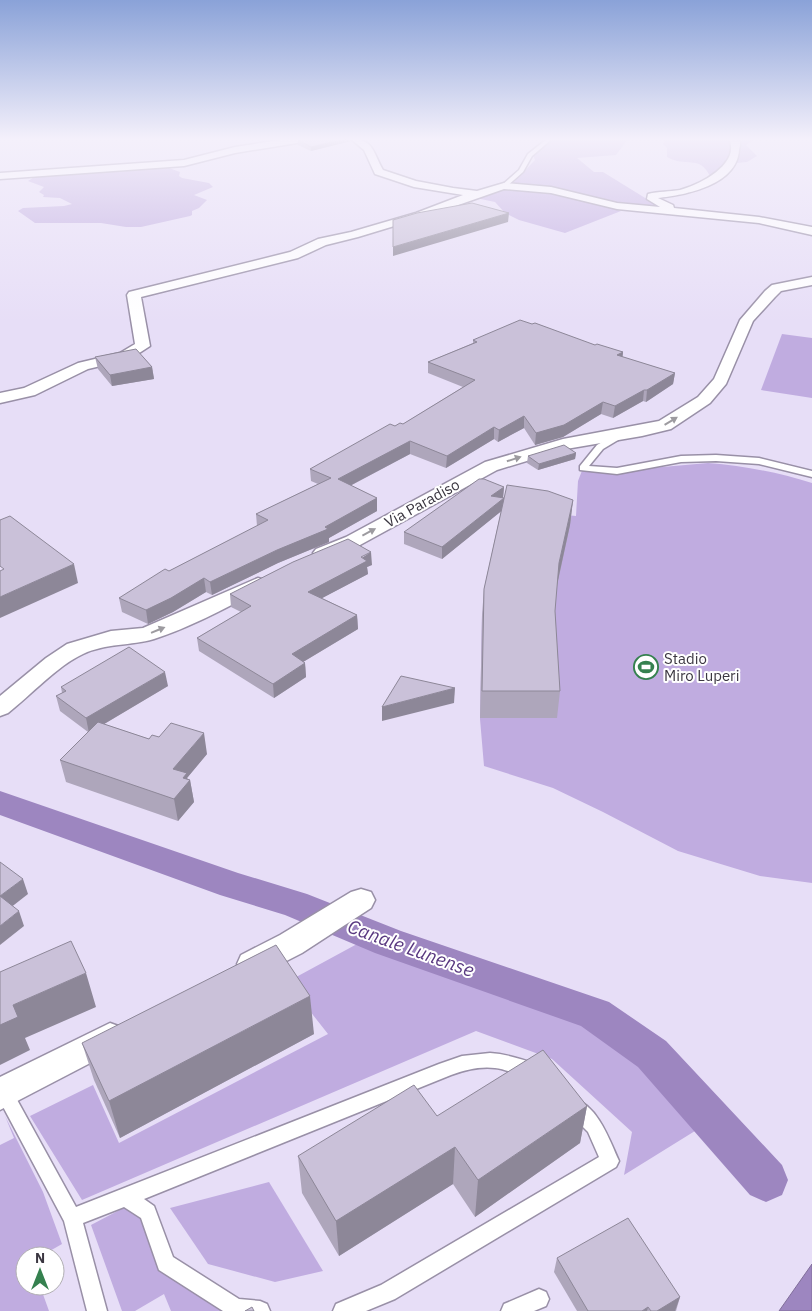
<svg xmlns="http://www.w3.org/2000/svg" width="812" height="1311" viewBox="0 0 812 1311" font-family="'IBM Plex Sans',sans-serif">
  <rect width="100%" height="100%" fill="#e7def7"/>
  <g fill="#c0ace0">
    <polygon points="555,139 628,139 616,155 577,158 594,172 603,172 663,209 629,206 511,185 535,160 533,155"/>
    <path d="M666,139H755L746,145L757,156L747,162L725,164L710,176C699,154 686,168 667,157V148L663,144Z"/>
    <polygon points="166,167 180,172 179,176 182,178 209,183 213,187 194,195 207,200 199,208 192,211 192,215 190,216 141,227 126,227 101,223 35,223 18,211 23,208 64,206 72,204 60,198 43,197 44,195 39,192 44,187 28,181 36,176"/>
    <polygon points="502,188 552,192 621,211 565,233 519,220 505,213 495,202 476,198"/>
    <polygon points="782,334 812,338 812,398 761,390"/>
    <path d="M708,463C744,466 777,472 812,483V883L760,876L678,851L603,812L553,788L484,766L480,719L482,615L493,563L512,510L576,516L578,481L583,468L617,471Z"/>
    <polygon points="357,944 570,1017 638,1057 681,1098 703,1126 624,1175 632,1132 552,1059 476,1031 82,1200 30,1116 93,1085 119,1143 328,1034 287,982"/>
    <polygon points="5,1116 43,1192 62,1244 41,1256 25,1256 25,1286 40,1286 49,1311 0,1311 0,1145 14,1138"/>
    <polygon points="269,1182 323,1271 275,1282 208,1264 170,1208"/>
    <polygon points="129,1205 144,1214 162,1266 232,1311 171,1311 164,1294 135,1311 122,1311 91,1225"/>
  </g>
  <polygon fill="#9d86c0" stroke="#806e9a" points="812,1264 812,1311 779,1311"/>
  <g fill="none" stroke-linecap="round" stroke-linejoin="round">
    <polygon fill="#9d86c0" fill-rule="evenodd" points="0,791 238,873 307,894 401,931 609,1002 666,1041 782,1165 788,1180 782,1195 766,1202 750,1195 638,1067 581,1026 375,953 285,915 220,895 0,815"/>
    <defs>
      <g id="service">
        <polygon points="547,139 552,139 532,156 523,172 506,187 502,187 502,185 519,170 528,154"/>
        <polygon points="620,432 624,435 623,437 603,449 589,466 617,468 681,456 716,455 759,458 812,471 812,477 759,464 716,461 681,462 617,474 580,470 580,466 597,445"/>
        <path d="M490,1053C506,1054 522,1059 538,1065L540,1070L538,1075C526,1080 508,1069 495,1068C480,1066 465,1070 451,1075L144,1199L154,1206L173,1257L239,1299L260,1301L267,1304L270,1311H223L159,1270L141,1218L124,1207L83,1223L107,1311H87L64,1221L0,1101V1086L4,1084L10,1087L76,1207L439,1064L462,1056Z"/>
        <path d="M574,1098C599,1108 609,1139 619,1161L616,1167L395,1299L366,1311H333L336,1304L381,1285L599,1157L588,1132L568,1112L566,1106L568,1100Z"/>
        <polygon points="539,1289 546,1292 549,1299 546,1306 534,1311 501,1311 504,1304"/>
      </g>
      <g id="minor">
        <polygon points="286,139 308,139 303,142 235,153 184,166 0,179 0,173 184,160 235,147"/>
        <path d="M351,139C374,139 373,153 383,170L416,181L453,188L477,191L504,183L551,187L617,203L660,207L647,199L648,194C659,191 669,192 680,190C699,185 741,164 729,139H739C741,143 740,145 739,150C737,185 686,195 658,198L673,205L674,208L759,217L812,227V235L759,223L617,209L551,193L504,189L424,217L358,237L326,245L298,258L141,297L150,346L130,359L88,369L35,395L0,403V393L24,388L78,363L120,353L135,344L127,295L129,292L290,252L318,239L351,232L416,213L463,195L414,187L375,174L364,150Z"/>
        <polygon points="812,277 812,285 781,291 775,297 753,321 726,384 710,403 671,429 642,436 566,449 497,470 360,545 330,557 323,559 316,557 313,553 316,549 346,537 485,462 563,439 659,421 698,397 714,379 740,320 765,291 772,285"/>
        <path d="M258,578L265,580L268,584L265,588C229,606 192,627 154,639C131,646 106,643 83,654C57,666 31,695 8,713L0,716V696L46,658L67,644L111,631L143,628Z"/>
        <polygon points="361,889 371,892 375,900 371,908 302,953 263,973 252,977 241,973 237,964 241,955 280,935 351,892"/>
        <polygon points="110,1023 121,1027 126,1037 121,1047 0,1110 0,1077"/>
      </g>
    </defs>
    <use href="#service" stroke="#9990a7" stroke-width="3"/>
    <use href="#minor" stroke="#9990a7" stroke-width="3"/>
    <use href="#service" fill="#fff" fill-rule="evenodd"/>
    <use href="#minor" fill="#fff" fill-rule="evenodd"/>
  </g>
  <g fill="#aea6bb">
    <polygon points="302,139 351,139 351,141 311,151 298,145 298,140"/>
    <polygon points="473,340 595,345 623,352 622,357 675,373 673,384 646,402 643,401 613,418 601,414 563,437 535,445 524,428 498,442 494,439 446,468 410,454 350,486 377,498 377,511 329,538 329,542 278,563 212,595 206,592 173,612 148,624 122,612 119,598 169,571 257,526 256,514 318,484 311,481 310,469 395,426 403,424 463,387 428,373 428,362 473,343"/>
    <polygon points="95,357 152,367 154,379 112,386 98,369"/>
    <polygon points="576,453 575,459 538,470 527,463 528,456"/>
    <polygon points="504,487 503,498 573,500 570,525 557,586 555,611 560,691 557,718 480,718 482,615 484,589 501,511 442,559 404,544 404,532"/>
    <polygon points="372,565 367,567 368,574 322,598 357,615 358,629 303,662 305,663 306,677 274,698 199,651 197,638 241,612 231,607 230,594"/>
    <polygon points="168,686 104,724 149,739 207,754 187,778 188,779 190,780 194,802 178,821 66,782 60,760 88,732 60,711 56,696 62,693 61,687"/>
    <polygon points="314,1034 120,1138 94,1080 82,1043"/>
    <polygon points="587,1106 580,1143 475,1217 453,1184 339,1256 302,1193 298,1156 437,1116"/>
    <polygon points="557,1258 680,1297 676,1311 577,1311 554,1272"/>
  </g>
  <g fill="#8d8798">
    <polygon points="343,139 351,139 351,141 311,151 311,147"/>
    <polygon points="509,213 508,222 393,256 393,247"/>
    <polygon points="623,352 622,363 617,355"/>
    <polygon points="152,367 154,379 112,386 110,375"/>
    <polygon points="675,373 673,384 646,402 647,390"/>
    <polygon points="644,390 643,401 613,418 615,406"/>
    <polygon points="603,402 601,414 563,437 535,445 536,433"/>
    <polygon points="524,416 524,428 498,442 499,430"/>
    <polygon points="494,427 494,439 446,468 447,456"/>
    <polygon points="410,441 410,454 338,492 338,479"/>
    <polygon points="576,453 575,459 538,470 539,464"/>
    <polygon points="504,487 503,498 491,496"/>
    <polygon points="377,498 377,511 329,538 329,542 278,563 212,595 210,582 325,527"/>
    <polygon points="504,498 504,509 442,559 442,547"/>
    <polygon points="573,500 570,525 556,589 559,563"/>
    <polygon points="371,552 372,565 367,567 368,574 309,605 308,592"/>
    <polygon points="74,564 78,583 0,618 0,597"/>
    <polygon points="204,578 206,592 173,612 148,624 146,610"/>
    <polygon points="357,615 358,629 293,668 292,654"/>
    <polygon points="305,663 306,677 274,698 273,684"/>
    <polygon points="165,672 168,686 89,733 86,718"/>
    <polygon points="455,688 454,703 382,721 382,707"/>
    <polygon points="204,733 207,754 187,778 188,782 190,780 194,802 178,821 174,799 173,769"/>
    <polygon points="23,879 28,894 5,912 0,896"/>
    <polygon points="19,911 24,926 0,945 0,926"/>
    <polygon points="86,973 96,1007 25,1038 30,1050 0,1065 0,1025 13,1005"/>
    <polygon points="310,996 314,1034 120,1138 109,1101"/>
    <polygon points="587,1106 580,1143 475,1217 478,1180"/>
    <polygon points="455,1147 453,1184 339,1256 336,1221"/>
    <polygon points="680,1297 675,1311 657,1311"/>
    <polygon points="648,1307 647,1311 642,1311"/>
  </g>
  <g fill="#cac1d9" stroke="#8d8798">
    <polygon points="302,139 343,139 311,147 298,140"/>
    <polygon points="472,203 509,213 393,247 393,220 417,213"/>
    <polygon points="520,320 532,324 535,323 595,345 597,344 623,352 617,355 675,373 647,390 644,390 615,406 603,402 564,425 536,433 524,416 499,430 494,427 447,456 410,441 338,479 377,498 325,527 328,529 277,550 210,582 204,578 171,598 146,610 119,598 165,569 169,571 268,520 256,514 331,478 310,469 390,424 395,426 400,423 403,424 475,380 428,362 477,342 473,340"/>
    <polygon points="136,349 152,367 110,375 95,357"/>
    <polygon points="564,445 576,453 539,464 528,456"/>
    <polygon points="479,479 484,479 504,487 491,496 504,498 442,547 404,532"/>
    <polygon points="507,485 548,491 573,500 559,563 555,611 560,691 482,691 484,589"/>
    <polygon points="10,516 74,564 0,597 0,571 4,569 0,566 0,520"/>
    <polygon points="348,539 371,552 361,557 367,561 308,592 357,615 292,654 305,663 273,684 197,638 251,606 230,594 293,562"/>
    <polygon points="129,647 165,672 86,718 56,696 66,691 61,687"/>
    <polygon points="401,676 455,688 382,707"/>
    <polygon points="98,722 149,739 152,735 159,737 171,723 204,733 173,769 187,773 183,778 190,780 174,799 60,760"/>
    <polygon points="0,862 23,879 0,896"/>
    <polygon points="0,896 19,911 0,926"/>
    <polygon points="71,941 86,973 13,1005 18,1017 0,1025 0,972"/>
    <polygon points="276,945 310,996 109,1101 82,1043"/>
    <polygon points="543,1050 587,1106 478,1180 455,1147 336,1221 298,1156 414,1085 437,1116"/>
    <polygon points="628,1218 680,1297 657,1311 651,1311 648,1307 642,1311 588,1311 557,1258"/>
    <polygon points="252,1307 254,1311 245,1311"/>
  </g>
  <defs><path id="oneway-solid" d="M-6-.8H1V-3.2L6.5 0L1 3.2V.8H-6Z" transform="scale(1.25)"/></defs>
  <g fill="#9d9ba0">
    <use href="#oneway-solid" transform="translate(671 421) rotate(-31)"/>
    <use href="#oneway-solid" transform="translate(514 459) rotate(-18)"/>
    <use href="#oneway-solid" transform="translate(369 532) rotate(-28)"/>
    <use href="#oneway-solid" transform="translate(158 630) rotate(-22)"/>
  </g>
  <linearGradient id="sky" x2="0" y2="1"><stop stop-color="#8aa2d8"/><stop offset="0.43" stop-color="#f4f0fb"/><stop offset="1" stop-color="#f4f0fb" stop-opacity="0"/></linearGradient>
  <rect width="812" height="323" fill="url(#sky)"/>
  <defs>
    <symbol id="stadium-ring" viewBox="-11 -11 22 22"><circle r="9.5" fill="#fff" stroke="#35814f" stroke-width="1.5"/><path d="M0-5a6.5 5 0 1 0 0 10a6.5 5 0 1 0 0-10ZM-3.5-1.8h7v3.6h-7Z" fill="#35814f"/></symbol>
  </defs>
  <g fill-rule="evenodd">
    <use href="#stadium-ring" x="632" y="653" width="28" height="28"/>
  </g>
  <g text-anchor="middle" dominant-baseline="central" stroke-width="4" stroke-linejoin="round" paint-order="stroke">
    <g font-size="15" fill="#3b3741" stroke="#fff">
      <text transform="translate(422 503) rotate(-29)">Via Paradiso</text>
    </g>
    <g font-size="15" fill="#3b3741" stroke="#fff" text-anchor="start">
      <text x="664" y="658">Stadio<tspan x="664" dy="17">Miro Luperi</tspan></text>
    </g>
    <g font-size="19" font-style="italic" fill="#593980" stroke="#fff">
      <text transform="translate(411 948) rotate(20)">Canale Lunense</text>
    </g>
  </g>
  <g transform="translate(40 1271)"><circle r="24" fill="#ffffff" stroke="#b1afb3"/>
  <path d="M0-4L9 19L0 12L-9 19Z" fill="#35814f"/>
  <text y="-8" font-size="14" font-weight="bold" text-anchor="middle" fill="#3b3741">N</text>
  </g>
</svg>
